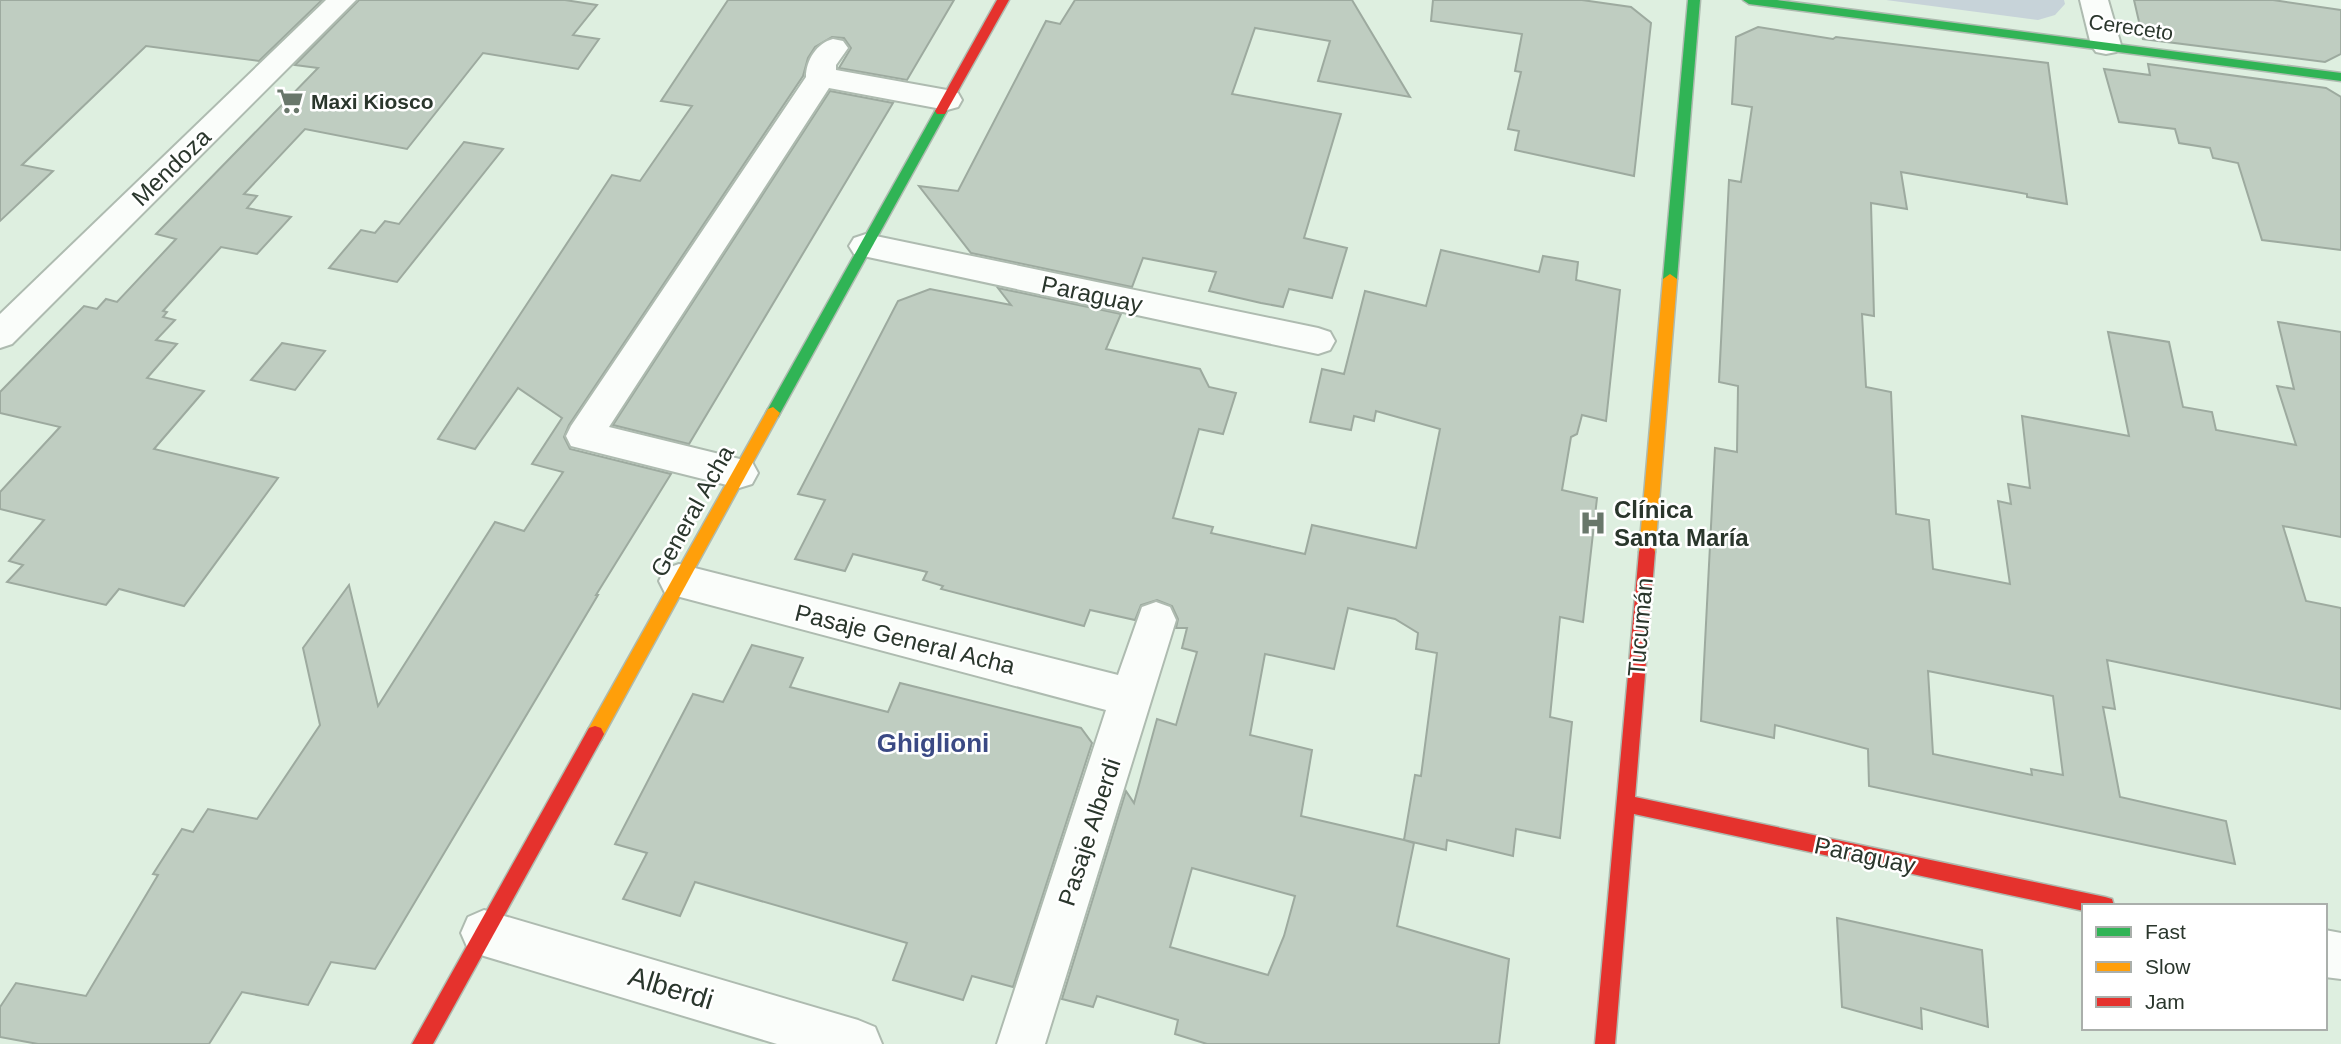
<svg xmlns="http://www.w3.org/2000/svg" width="2341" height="1044" viewBox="0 0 2341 1044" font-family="Helvetica,sans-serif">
  <rect width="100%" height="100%" fill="#deefe0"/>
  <polygon fill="#c7d3d9" points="1886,0 2064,0 2065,4 2055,15 2038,20"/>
  <g fill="#bfcdc1" stroke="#9daa9f" stroke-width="2" fill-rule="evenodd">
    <polygon points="0,0 322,0 259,61 146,46 22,165 53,171 0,221"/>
    <polygon points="359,0 565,0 597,5 573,35 599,39 578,69 483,53 407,149 305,129 244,194 257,196 247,208 291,217 257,254 221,247 163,311 167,312 163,317 175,320 156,340 177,344 147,378 204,391 154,449 278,478 184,606 119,589 106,605 7,582 23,565 9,561 44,520 0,509 0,492 60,427 0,413 0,392 84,306 97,309 106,299 117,302 176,239 156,234 318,68 295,65"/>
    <polygon points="728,0 954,0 907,80 839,68 851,48 844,38 832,37 815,47 808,58 803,76 569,425 564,437 570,449 671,474 596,595 598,595 375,969 331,962 308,1005 242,992 209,1044 38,1044 0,1037 0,1007 16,983 86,996 158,875 153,874 182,829 193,832 208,809 257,819 320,725 303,648 349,585 378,706 495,522 524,531 563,472 532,464 562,418 518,388 475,449 438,439 612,175 640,181 692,106 661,101"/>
    <polygon points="1075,0 1352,0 1410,97 1318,81 1330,41 1255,28 1232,94 1341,114 1304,238 1347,248 1332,298 1289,289 1283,307 1261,303 1209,291 1216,272 1143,258 1132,287 971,253 919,186 958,191 1046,21 1060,24"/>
    <polygon points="1433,0 1582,0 1631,7 1651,23 1634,176 1515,150 1519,131 1508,129 1521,72 1515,71 1522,34 1431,21"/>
    <polygon points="2134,0 2273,0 2341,10 2341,54 2325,62 2143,39"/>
    <path d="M1758,27L1833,39L1836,37L2048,63L2067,204L2027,197V194L2016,192L1901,172L1907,209L1871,203L1874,316L1862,314L1866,387L1891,392L1896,514L1929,520L1933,569L2010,584L1998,501L2011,504L2008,484L2030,488L2022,416L2129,436L2108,332L2169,342L2183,407L2212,412L2216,430L2296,445L2277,386L2294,389L2278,322L2341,332V537L2283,526L2306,601L2341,608V709L2107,660L2115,709L2103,707L2120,797L2226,821L2235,864L1869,786L1868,749L1775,725L1774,738L1701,721L1715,448L1737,452L1738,386L1719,382L1729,180L1741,182L1752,107L1732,104L1736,37ZM1928,671L2053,696L2063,775L2031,769L2032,775L1933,754Z"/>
    <polygon points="2148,64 2326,88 2341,97 2341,250 2262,240 2238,163 2213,158 2210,148 2179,143 2175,129 2119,122 2104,69 2150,75"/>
    <polygon points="830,91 893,103 689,444 613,425"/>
    <polygon points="464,142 503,149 397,282 329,268 361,230 375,233 385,221 399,224"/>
    <path d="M1441,250L1539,272L1543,256L1578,262L1576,280L1620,290L1606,421L1582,415L1577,434L1571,437L1562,490L1597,498L1583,622L1560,617L1550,717L1572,722L1560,838L1516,829L1513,856L1447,840L1446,850L1404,840L1414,843L1397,926L1509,959L1499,1044H1207L1175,1034L1178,1020L1097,996L1093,1007L1062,999L1126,791L1134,803L1157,719L1176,725L1197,652L1182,648L1187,628H1176L1178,619L1172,606L1157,600L1141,605L1135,620L1090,610L1084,626L941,589L943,586L923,580L927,572L853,554L845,571L795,559L825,500L798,494L898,301L930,289L1011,305L998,288L1121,314L1106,349L1200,369L1209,387L1236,393L1223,434L1199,429L1173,518L1213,527L1211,533L1305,554L1312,525L1416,548L1440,429L1376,411L1374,421L1354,416L1351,430L1310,422L1322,369L1344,374L1365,291L1426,306ZM1348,608L1395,619L1418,633L1416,649L1437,653L1421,776L1415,775L1404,840L1301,816L1312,750L1250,735L1265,654L1334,669ZM1192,868L1295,896L1284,936L1268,975L1170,947Z"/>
    <polygon points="282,343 325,351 295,390 251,380"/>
    <polygon points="752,645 803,658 790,687 888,712 900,683 1081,728 1092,743 1013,987 972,976 963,1000 893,980 907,943 695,882 680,916 623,899 647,853 615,844 693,694 723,702"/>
    <polygon points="1837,918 1982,950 1988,1027 1921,1008 1922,1029 1842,1007"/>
  </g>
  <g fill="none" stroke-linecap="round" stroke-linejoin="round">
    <defs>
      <g id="street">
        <polygon points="326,0 356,0 12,344 0,348 0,314"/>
        <polygon points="2080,0 2108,0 2121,45 2116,52 2106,54 2096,52 2091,45"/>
        <path d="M833,39L843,41L848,48L836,65V70L947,90L958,93L962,100L958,107L947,110L829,88L609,427L752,462L758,473L752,484L739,488L571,446L566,436L571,426L806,77C806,60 817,43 833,39Z"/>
        <polygon points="866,234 1318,328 1330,332 1335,341 1330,350 1318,354 854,254 849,246 854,238"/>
        <polygon points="679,564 1118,675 1142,607 1156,602 1170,607 1176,620 1045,1044 997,1044 1106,710 665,593 659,581 665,569"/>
        <polygon points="484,910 858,1020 875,1027 882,1044 777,1044 484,956 468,949 461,933 468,917"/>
        <polygon points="2325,930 2341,933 2341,979 2325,977"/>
      </g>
      <g id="fast">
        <polygon points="1688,0 1700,0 1677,279 1670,284 1663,279"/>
        <polygon points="1743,0 1777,0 2341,73 2341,81 1749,4"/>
        <polygon points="941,107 947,111 778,417 768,417 766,413 768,409 935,111"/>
      </g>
      <g id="slow">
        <polygon points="1670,274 1677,279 1655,552 1653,557 1647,559 1641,557 1639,552 1663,279"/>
        <polygon points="773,407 780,413 601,740 595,742 589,740 586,734 589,728 768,409"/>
      </g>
      <g id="jam">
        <polygon points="997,0 1009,0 945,114 937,114 935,111"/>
        <polygon points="1647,545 1653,547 1655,552 1635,797 2105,897 2112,899 2114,906 2084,906 2084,911 1634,814 1615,1044 1595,1044 1639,552 1641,547"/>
        <polygon points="595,726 601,728 604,734 601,740 433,1044 412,1044 589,728"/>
      </g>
    </defs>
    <use href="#street" stroke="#aebbb0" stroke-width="4"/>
    <use href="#fast" stroke="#aebbb0" stroke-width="3"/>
    <use href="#slow" stroke="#aebbb0" stroke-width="3"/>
    <use href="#jam" stroke="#aebbb0" stroke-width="3"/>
    <use href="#street" fill="#fafdfa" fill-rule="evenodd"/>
    <use href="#fast" fill="#30b455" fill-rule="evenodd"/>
    <use href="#slow" fill="#ff9f0a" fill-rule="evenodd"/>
    <use href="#jam" fill="#e5322d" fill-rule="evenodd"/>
  </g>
  <defs>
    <symbol id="supermarket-bare" viewBox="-9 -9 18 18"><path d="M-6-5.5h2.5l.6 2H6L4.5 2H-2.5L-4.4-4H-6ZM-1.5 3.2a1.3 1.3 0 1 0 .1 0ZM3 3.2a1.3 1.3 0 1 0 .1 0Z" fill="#69776b" stroke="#fff" stroke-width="2.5" paint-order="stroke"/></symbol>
    <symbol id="hospital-bare" viewBox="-9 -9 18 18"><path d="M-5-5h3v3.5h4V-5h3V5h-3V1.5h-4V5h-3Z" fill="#69776b" stroke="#fff" stroke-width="2.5" paint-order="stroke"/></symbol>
  </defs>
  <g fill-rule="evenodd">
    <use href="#supermarket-bare" x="271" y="82" width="38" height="38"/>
    <use href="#hospital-bare" x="1574" y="504" width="38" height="38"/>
  </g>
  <g text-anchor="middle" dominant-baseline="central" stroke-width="5" stroke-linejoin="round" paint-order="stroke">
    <g font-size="21" fill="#2a362c" stroke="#fff">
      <text transform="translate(2131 27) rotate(8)">Cereceto</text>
    </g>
    <g font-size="21" font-weight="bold" fill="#2a362c" stroke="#fff" text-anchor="start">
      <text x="311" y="101">Maxi Kiosco</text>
    </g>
    <g font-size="24" fill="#2a362c" stroke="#fff">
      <text transform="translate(171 167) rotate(-44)">Mendoza</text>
      <text transform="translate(1092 294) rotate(12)">Paraguay</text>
      <text transform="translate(692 511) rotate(-61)">General Acha</text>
      <text transform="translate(1640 627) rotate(-85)">Tucumán</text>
      <text transform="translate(905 639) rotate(14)">Pasaje General Acha</text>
      <text transform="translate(1089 832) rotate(-72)">Pasaje Alberdi</text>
      <text transform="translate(1865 855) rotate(12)">Paraguay</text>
    </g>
    <g font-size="24" font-weight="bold" fill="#2a362c" stroke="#fff" text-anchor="start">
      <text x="1614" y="509">Clínica<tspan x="1614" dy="28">Santa María</tspan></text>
    </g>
    <g font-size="26" font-weight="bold" fill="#3a4984" stroke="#fff">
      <text x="933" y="743">Ghiglioni</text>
    </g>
    <g font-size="28" fill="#2a362c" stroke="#fff">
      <text transform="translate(671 988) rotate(17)">Alberdi</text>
    </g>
  </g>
  <rect x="2082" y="904" width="245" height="126" fill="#ffffff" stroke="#aaafab" stroke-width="2"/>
  <rect x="2096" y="927" width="35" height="10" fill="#30b455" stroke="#aaafab" stroke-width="2"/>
  <text x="2145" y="939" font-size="21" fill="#2a362c">Fast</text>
  <rect x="2096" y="962" width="35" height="10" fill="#ff9f0a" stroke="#aaafab" stroke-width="2"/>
  <text x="2145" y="974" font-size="21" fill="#2a362c">Slow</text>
  <rect x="2096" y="997" width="35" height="10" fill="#e5322d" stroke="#aaafab" stroke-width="2"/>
  <text x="2145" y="1009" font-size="21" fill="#2a362c">Jam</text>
</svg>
